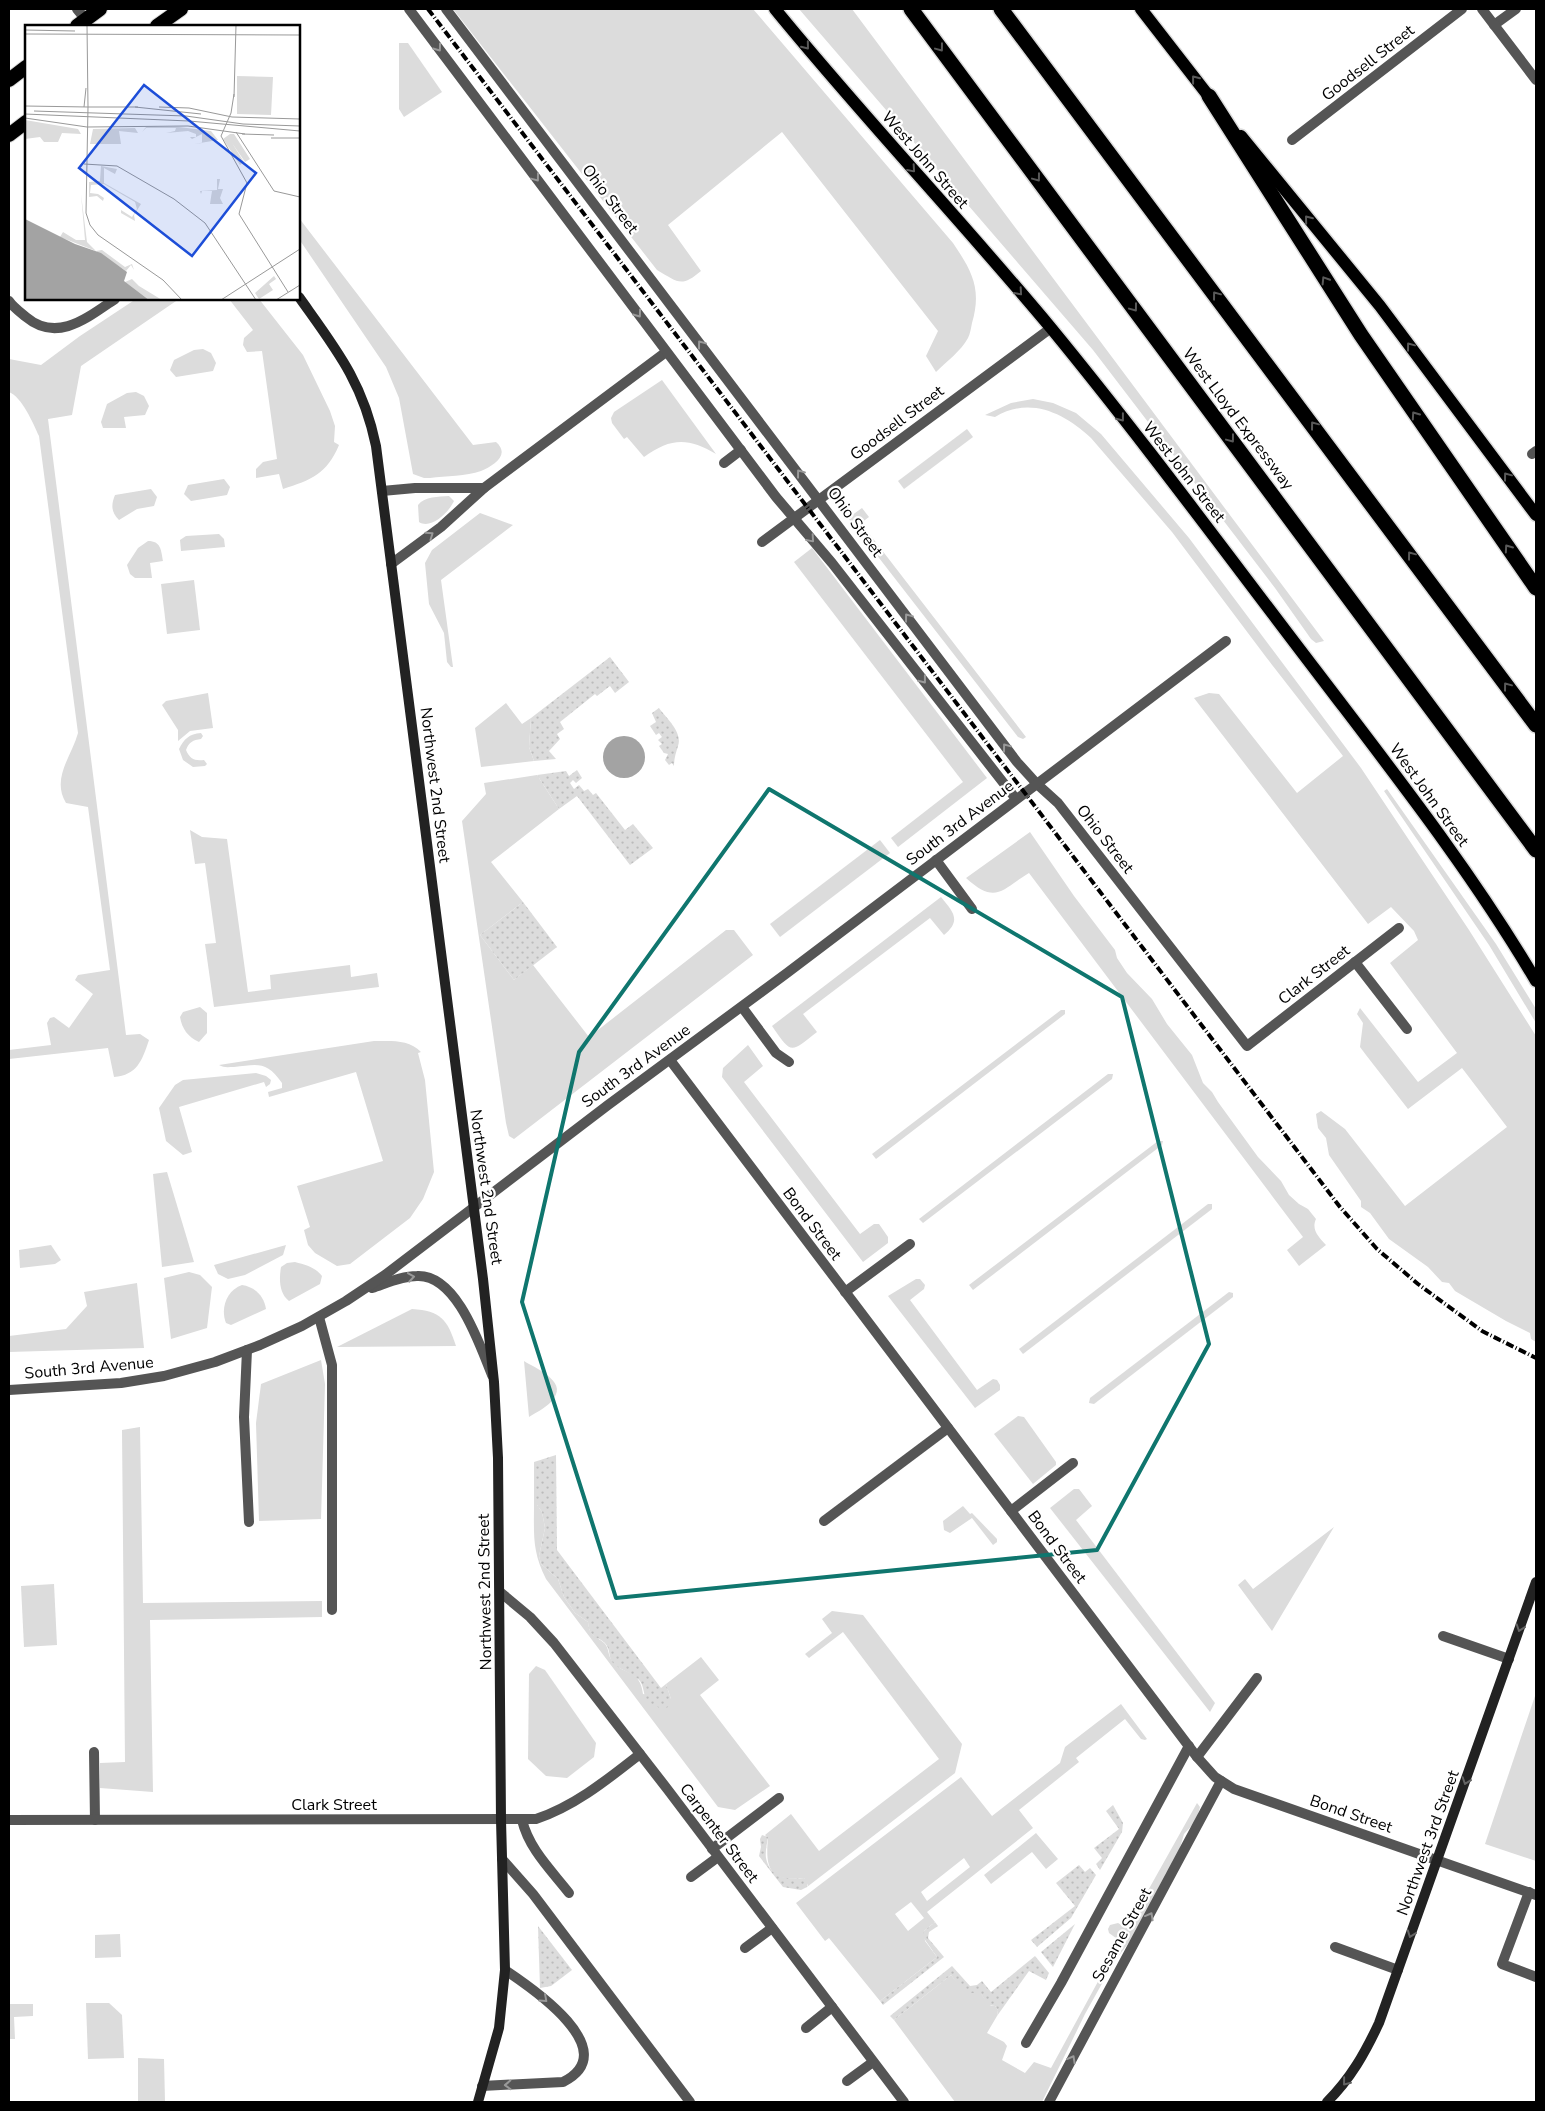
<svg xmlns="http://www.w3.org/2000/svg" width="1545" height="2111" viewBox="0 0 1545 2111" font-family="'Nunito Sans',sans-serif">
  <defs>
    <pattern id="garden-dots" width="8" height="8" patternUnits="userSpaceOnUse" patternTransform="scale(1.25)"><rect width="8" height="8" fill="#dcdcdc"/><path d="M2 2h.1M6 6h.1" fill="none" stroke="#bbb" stroke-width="1.8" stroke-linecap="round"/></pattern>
  </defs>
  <rect width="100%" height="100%" fill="#fff"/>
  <g fill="#dcdcdc" fill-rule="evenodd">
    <path d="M453,9H753L953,243C972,271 982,289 972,323C971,328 970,334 968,338C961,351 946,362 936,372L926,356L938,331L782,132L668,225L701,271C681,288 678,282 657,270Z"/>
    <polygon points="799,9 852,9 1324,641 1316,643 1311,639 1275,588 1093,350"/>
    <polygon points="399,43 408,43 442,92 404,117 399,109"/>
    <path d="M299,218L473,445L496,442C511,455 493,466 481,471C466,476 446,476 430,478H424L413,474L399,398L386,367L299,239Z"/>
    <path d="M136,299H179L81,366L72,415L48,419L126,1035L140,1034L149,1040C142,1061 137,1075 114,1077L108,1048L9,1059V1050L51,1045L47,1023L50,1018L54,1017L69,1028L93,994L75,980L78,975L110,970L88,807L66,803C51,778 72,756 78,733L39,436C33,423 22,397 9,392V359L41,365L80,336Z"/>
    <path d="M229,299H259L303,355L330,411L335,426L334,442L339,445C327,474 311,480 283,489L279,474L256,478V469L263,462L277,459L262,351L247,352L243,345L244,338L253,330Z"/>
    <polygon points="203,349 211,353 216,363 213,371 176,377 170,370 174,360 194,350"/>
    <path d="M662,380L716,454C688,437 670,438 644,457L627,437L624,439L612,423L611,418L614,412Z"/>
    <polygon points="136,392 144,396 149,406 145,415 124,417 126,428 103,428 101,422 107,404 127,393"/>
    <path d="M1033,399L1053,403L1076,413L1101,434L1189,538L1361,768L1469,930L1536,1036V1342L1531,1339L1530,1333L1506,1321L1455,1291L1449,1283L1442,1282L1428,1267L1389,1239L1370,1213L1361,1207V1201L1329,1155L1326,1138L1318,1128L1316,1114L1321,1111L1345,1129L1405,1206L1507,1127L1462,1068L1408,1109L1366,1055L1360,1047L1363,1023L1357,1014L1360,1008L1418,1082L1457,1053L1390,963L1418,940L1414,931L1391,907L1368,924L1194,698L1209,693L1219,694L1297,793L1343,756L1266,657L1172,532L1091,438C1064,413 1030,396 995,417L985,415L1011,403Z"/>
    <polygon points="967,429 973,437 904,489 898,481"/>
    <polygon points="224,479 230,487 227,495 191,501 184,494 188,485"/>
    <path d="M151,489L157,497L154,506L137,509L119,520C111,512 111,505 115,495Z"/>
    <path d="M449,496L454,501C449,512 431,530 419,522L418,505C425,496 438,497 449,496Z"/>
    <polygon points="862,508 869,517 861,523 1026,737 1023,739 1018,737 848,518"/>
    <polygon points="480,513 513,525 441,580 453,667 451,667 447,662 444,633 429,604 425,563 432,550"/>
    <polygon points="219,534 224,539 225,547 181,551 180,540 186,536"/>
    <path d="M148,541C161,541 161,550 163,561L150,563L152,578H135L130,574L127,565L138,548Z"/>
    <polygon points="812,548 987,778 898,847 891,838 963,782 794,562"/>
    <polygon points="194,580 200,630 167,634 161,584"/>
    <polygon points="208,693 213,728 190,731 178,741 178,730 162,705 166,701"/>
    <polygon points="506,703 522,724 531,718 529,747 534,761 481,767 475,728"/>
    <path d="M201,733L203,736L201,739C193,740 189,742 186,750C190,759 194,761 204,760L207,764L205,766L193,767L183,760L179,749C184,739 189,734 201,733Z"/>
    <polygon points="537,775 559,809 491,862 523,902 480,935 514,980 533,965 589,1037 726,930 734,930 753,955 514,1139 509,1136 506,1123 462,821 486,794 484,783"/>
    <polygon points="1387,789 1496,944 1536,1009 1536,1023 1489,945 1384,791"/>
    <polygon points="190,830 202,837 227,839 248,992 271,989 270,975 350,965 351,977 377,973 379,987 214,1007 205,944 216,943 205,863 195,864"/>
    <path d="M1030,832L1074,896L1115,950L1117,958L1127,973L1152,999L1167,1024L1192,1055L1203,1083L1212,1092L1218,1102L1258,1157L1281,1181L1289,1195L1299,1204L1308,1209L1316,1219C1311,1230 1319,1237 1326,1245L1299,1266L1287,1250L1303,1237L1029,873C1001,890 996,905 966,878Z"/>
    <polygon points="880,840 890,853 780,937 770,924"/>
    <path d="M941,897C953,912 962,920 944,935L930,918L803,1014L817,1032C790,1053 792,1055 772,1026Z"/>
    <path d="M200,1007L207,1013V1033L199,1042C188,1037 182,1029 180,1017L183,1012Z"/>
    <polygon points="1061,1010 1065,1010 1065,1014 876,1159 872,1154"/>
    <path d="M374,1041C391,1041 409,1039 421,1052L418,1053L425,1080L434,1172L423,1199L410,1218L350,1264L337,1266L315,1253L308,1245L304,1230L310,1227L297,1186L383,1161L356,1072L269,1097L268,1092L282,1088V1083C267,1061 258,1064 234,1067C228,1067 224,1068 219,1065Z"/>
    <polygon points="748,1045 763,1066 744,1082 860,1234 874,1224 879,1224 888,1237 888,1243 863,1262 722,1077 723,1068"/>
    <polygon points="256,1073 266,1076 271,1080 270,1084 266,1087 264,1082 179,1107 192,1152 183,1155 166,1141 159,1108 175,1085 183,1080"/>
    <polygon points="1108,1074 1113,1074 1112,1079 923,1223 919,1219"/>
    <polygon points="1158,1141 1163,1141 1162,1145 973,1290 969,1285"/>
    <polygon points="167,1172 194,1262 162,1267 153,1174"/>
    <polygon points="1208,1204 1212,1204 1212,1209 1023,1354 1019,1349"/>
    <polygon points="51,1245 61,1260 55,1264 20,1268 19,1250"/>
    <polygon points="286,1245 283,1255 245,1275 228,1279 218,1274 214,1265"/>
    <path d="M295,1262C306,1265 315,1267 322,1276L320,1284L289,1301C279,1293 279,1279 281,1267L287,1263Z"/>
    <polygon points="189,1272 200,1275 212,1287 207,1328 171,1339 164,1278"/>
    <polygon points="916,1279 920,1279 925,1285 924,1289 910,1300 977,1390 993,1379 997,1380 1000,1385 1000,1390 975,1408 888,1296"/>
    <polygon points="137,1283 144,1348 9,1352 9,1336 66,1329 87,1306 84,1292"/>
    <path d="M242,1285C255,1287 264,1296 266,1309L231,1325L226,1323C220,1308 227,1290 242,1285Z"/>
    <polygon points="1229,1292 1233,1293 1233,1297 1094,1404 1089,1403 1090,1398"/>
    <path d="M412,1309C441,1311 447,1319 456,1346L337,1347Z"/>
    <polygon points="321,1360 325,1384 321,1519 259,1521 256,1423 261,1384"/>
    <path d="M524,1361C535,1368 567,1381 554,1398C549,1406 537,1412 529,1417Z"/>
    <polygon points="1018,1416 1024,1417 1056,1462 1056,1465 1033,1484 994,1434"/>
    <polygon points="140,1427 143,1603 322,1601 322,1617 150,1620 153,1792 100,1788 100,1763 125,1762 122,1430"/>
    <polygon points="1074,1489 1079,1489 1092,1506 1076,1520 1215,1703 1210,1712 1050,1508"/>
    <path d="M534,1505H537L542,1512L545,1528L539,1556L541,1564L558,1579L564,1597L575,1613L588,1622C589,1635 594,1635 603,1642C610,1647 607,1656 613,1662C625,1676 640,1669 643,1694L671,1699L666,1684L701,1657L719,1680L700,1695L770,1786L735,1810L718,1807L546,1579C532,1551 534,1535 534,1505Z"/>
    <polygon points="963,1506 970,1514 972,1513 997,1539 997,1542 993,1545 972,1518 950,1533 944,1530 943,1521"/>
    <polygon points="1334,1527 1272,1631 1238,1585 1245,1579 1253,1589"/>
    <polygon points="54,1584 57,1645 24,1647 21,1586"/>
    <path d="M832,1611L863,1615L962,1744L955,1773L807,1887L808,1885L804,1878C770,1882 765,1869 768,1838L765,1835L791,1814L819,1851L939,1759L843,1632L809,1658L805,1654L832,1633L822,1619Z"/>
    <polygon points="536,1666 545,1670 596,1743 594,1757 567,1778 546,1776 528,1759 529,1674"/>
    <polygon points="1536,1693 1536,1861 1485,1844"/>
    <path d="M1121,1704L1147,1739L1145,1740L1141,1739L1125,1719L1076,1758L1079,1762L1019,1810L1033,1828L927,1912L935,1922L924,1931L925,1941L937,1957L880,2001L829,1938L825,1941L796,1903L961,1777L992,1816L1060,1763L1065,1747ZM964,1858L970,1867L927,1901L921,1892ZM911,1902L924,1918L908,1931L895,1914Z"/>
    <path d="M1197,1803L1200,1807L1196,1821L1184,1834L1177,1858L1166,1873L1134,1936L1114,1962L1085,2014L1042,2102H955L894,2020L951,1975C960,1986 965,1993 980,1993L991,2006H995L998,2010L997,2016L987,2033L1004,2042L1007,2046L1002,2060L1025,2073L1034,2062L1051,2068L1120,1941L1109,1933L1108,1929L1110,1925L1118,1923L1127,1928Z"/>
    <polygon points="1036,1833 1058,1859 1046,1869 1032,1852 991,1884 984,1875"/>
    <polygon points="120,1934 121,1957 95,1958 95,1935"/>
    <polygon points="86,2003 109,2003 122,2015 124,2058 88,2059"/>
    <polygon points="9,2004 33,2004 33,2016 14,2017 15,2039 9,2039"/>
    <polygon points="138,2058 164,2059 165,2102 138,2102"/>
  </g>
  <g fill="url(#garden-dots)">
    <polygon points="610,657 629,682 615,693 610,686 597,696 595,694 560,722 564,729 557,734 560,739 549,751 556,759 534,761 529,747 531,718"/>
    <path d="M659,708C666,718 683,732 678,746C676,753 674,758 674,766L672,763L669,765L665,760L668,754L664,753L659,746L662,744L658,740L662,737L659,733L656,735L650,726L656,722L652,713Z"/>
    <polygon points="577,770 582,778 576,783 573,780 570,783 574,789 579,785 584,791 588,789 593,795 596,793 625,830 633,824 653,848 630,865 577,796 559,809 537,775 566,771 569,776"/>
    <polygon points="523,902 557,947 514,980 480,935"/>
    <path d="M556,1455L557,1550L661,1688L666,1684L671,1699L668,1707L661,1710L655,1704H647C644,1697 644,1686 640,1681C633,1673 621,1671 613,1663C609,1658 610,1654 608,1648C603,1635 589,1642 588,1622L575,1613L564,1597L558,1579L541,1564L539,1556L545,1528L542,1512L537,1505H534V1462Z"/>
    <polygon points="1113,1805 1123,1823 1122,1832 1100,1870 1096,1864 1102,1858 1094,1848 1119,1829 1106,1811"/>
    <path d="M762,1835L768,1837C767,1844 765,1852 766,1858C770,1878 787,1880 804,1878L808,1882L807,1887L801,1890L783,1887L759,1856L761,1847L760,1839Z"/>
    <polygon points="1079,1865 1085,1872 1090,1868 1096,1875 1071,1918 1037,1947 1031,1940 1075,1906 1056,1883"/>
    <polygon points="935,1922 938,1926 929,1932 928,1938 944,1957 883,2005 880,2001 937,1957 923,1937 924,1931"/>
    <polygon points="1075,1924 1053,1967 1041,1952"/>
    <polygon points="538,1926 572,1970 551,1986 540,1988"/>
    <path d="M1035,1956L1049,1973L1046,1980L1029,1971L997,2016L998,2010L995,2006L987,2005C980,1987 979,1997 965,1991C959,1988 955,1980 951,1975L894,2020L890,2016L952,1966L970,1986L977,1985L982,1981L991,1992Z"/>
  </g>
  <circle fill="#a3a3a3" cx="624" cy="757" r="21"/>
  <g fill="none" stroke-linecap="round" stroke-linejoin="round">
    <defs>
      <g id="primary">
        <path d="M775,9C864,118 961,220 1051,328C1143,440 1229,557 1317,672C1393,772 1472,872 1536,981"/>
        <polyline points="1141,9 1214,103"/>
        <polyline points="1241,136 1380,306 1536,515"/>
      </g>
      <g id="trunk">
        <polyline points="77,26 100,9"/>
        <polyline points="157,26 181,9"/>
        <polyline points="9,80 26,67"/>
        <polyline points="9,135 26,122"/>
      </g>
      <g id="motorway">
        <polyline points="911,9 1536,850"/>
        <polyline points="1001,9 1536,725"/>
        <polyline points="1209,96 1361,335 1536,588"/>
      </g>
    </defs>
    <use href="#primary" stroke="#dbdbdb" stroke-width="15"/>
    <use href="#trunk" stroke="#dbdbdb" stroke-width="16"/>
    <use href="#motorway" stroke="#dbdbdb" stroke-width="18"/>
    <g stroke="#555" stroke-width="10">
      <polyline points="1494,25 1516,9"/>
      <path d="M9,301C13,307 20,312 26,317C57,343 87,318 115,299"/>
      <polyline points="724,463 741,450"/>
      <polyline points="484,488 666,352"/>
      <polyline points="382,491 415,488 484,488 441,527 391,564"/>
      <polyline points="936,860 972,909"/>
      <polyline points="1355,962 1407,1029"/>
      <polyline points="742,1007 776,1053 789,1062"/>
      <polyline points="845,1292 910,1244"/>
      <polyline points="319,1317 332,1365 332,1610"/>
      <polyline points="247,1350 244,1417 249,1522"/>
      <polyline points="1011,1511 1073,1463"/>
      <polyline points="824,1521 948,1428"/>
      <polyline points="1443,1636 1509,1659"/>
      <polyline points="94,1752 95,1820"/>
      <polyline points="1197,1757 1257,1678"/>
      <path d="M522,1820C529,1849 551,1870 569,1893"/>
      <polyline points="712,1849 779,1798"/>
      <polyline points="502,1859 533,1894 690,2102"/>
      <polyline points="691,1877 718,1857"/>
      <polyline points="1529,1892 1502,1964 1536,1977"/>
      <polyline points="1335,1947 1398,1970"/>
      <polyline points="745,1948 772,1928"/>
      <polyline points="806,2028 832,2007"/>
      <polyline points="1026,2043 1061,1983 1189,1746"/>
      <polyline points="847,2081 873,2062"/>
      <path d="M482,2086L563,2082C625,2051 532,1988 505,1970"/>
    </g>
    <g stroke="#555" stroke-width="10">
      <polyline points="409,9 776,497 832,563 1016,799"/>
      <polyline points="446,9 1017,762 1037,784 1058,803 1247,1046 1399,928"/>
      <polyline points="1482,9 1536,80"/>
      <polyline points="1292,140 1462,9"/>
      <polyline points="1532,454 1536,451"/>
      <polyline points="762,542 1051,328"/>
      <polyline points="670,1060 1197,1757 1215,1777 1234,1789 1536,1895"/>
      <path d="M372,1288C387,1283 402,1276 417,1276C457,1274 480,1346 492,1375"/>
      <polyline points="9,1390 121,1383 164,1376 215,1362 260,1345 302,1326 346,1301 385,1275 608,1105 787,973 1226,641"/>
      <polyline points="500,1592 530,1617 554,1643 668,1790 904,2102"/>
      <path d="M9,1820L536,1819C575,1806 608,1779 640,1754"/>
      <polyline points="1049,2102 1221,1781"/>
    </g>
    <polyline stroke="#555" stroke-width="10" points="77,9 86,20"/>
    <g stroke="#222" stroke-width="10">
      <path d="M299,297C336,349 363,382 376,446L483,1279L494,1382L498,1458L501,1820L505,1970L499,2028L478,2102"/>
      <path d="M1327,2102C1351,2078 1365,2053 1379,2023L1536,1582"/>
    </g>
    <use href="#primary" stroke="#000" stroke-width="12"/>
    <use href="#trunk" stroke="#000" stroke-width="14"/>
    <use href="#motorway" stroke="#000" stroke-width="15"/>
    <polyline stroke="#000" stroke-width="4" stroke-dasharray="8 2.5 1 2.5" stroke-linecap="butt" points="428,9 1340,1207 1377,1249 1418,1284 1482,1331 1536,1358"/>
  </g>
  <defs><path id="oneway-chevron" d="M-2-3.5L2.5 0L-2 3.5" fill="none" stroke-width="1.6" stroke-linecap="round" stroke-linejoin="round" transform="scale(1.25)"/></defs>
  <g stroke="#595959">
    <use href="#oneway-chevron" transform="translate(806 46) rotate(51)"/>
    <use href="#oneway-chevron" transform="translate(940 48) rotate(53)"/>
    <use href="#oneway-chevron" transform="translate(1195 79) rotate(-128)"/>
    <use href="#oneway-chevron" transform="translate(912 169) rotate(49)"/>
    <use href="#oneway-chevron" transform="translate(1037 178) rotate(53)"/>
    <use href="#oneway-chevron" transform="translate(1308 219) rotate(-129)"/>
    <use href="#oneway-chevron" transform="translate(1325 280) rotate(-122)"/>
    <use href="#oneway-chevron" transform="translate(1019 292) rotate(49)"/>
    <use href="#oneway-chevron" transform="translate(1216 295) rotate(-127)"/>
    <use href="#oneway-chevron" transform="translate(1134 308) rotate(53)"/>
    <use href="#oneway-chevron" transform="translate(1410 346) rotate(-127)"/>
    <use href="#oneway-chevron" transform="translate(1415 415) rotate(-125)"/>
    <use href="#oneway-chevron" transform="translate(1121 418) rotate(52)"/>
    <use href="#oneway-chevron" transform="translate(1314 425) rotate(-127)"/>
    <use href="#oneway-chevron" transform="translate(1231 439) rotate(53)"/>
    <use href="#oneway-chevron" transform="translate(1507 476) rotate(-127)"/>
    <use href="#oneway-chevron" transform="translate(1508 548) rotate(-125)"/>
    <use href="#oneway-chevron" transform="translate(1411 555) rotate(-127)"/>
    <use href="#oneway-chevron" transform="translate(1507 686) rotate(-127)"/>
  </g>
  <g stroke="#999">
    <use href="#oneway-chevron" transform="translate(438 48) rotate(54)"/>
    <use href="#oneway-chevron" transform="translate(536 178) rotate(53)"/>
    <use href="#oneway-chevron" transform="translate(638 314) rotate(54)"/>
    <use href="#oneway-chevron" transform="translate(701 344) rotate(-127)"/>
    <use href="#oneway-chevron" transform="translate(800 473) rotate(-127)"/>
    <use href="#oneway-chevron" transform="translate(430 535) rotate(-35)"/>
    <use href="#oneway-chevron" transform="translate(811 539) rotate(49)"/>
    <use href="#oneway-chevron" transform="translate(908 617) rotate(-127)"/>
    <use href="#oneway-chevron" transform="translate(923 680) rotate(52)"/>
    <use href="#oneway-chevron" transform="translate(1006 747) rotate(-127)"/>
    <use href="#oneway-chevron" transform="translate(411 1277) rotate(-9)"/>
    <use href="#oneway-chevron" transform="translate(1150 1916) rotate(-61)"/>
    <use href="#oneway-chevron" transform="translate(544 1999) rotate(42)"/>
    <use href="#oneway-chevron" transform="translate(1072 2059) rotate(-61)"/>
    <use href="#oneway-chevron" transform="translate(508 2085) rotate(178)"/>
  </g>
  <g stroke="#646464">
    <use href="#oneway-chevron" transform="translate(1520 1628) rotate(109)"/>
    <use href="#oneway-chevron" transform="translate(1466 1781) rotate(109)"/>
    <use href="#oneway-chevron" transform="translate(1411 1934) rotate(110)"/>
    <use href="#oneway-chevron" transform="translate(1346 2082) rotate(129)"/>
  </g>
  <path fill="none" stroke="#0f766e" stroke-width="4" stroke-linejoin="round" d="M769,789L1122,997L1209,1344L1097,1550L616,1598L522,1302L579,1052Z"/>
  <g text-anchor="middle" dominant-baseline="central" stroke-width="4.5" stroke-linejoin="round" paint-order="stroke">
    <g font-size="16" fill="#000" stroke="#fff">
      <text transform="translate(1368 63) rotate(-38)">Goodsell Street</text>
      <text transform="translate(925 160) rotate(49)">West John Street</text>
      <text transform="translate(610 199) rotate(53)">Ohio Street</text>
      <text transform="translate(1238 419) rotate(53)">West Lloyd Expressway</text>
      <text transform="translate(897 423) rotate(-37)">Goodsell Street</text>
      <text transform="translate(1184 472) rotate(52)">West John Street</text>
      <text transform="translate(855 522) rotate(54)">Ohio Street</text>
      <text transform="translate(435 785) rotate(83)">Northwest 2nd Street</text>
      <text transform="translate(1429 795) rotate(54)">West John Street</text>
      <text transform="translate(960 823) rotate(-37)">South 3rd Avenue</text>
      <text transform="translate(1105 839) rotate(52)">Ohio Street</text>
      <text transform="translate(1314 975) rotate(-38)">Clark Street</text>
      <text transform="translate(636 1066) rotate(-36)">South 3rd Avenue</text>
      <text transform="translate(486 1187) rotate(82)">Northwest 2nd Street</text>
      <text transform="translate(812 1224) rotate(53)">Bond Street</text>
      <text transform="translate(89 1368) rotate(-5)">South 3rd Avenue</text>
      <text transform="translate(1057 1547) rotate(53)">Bond Street</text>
      <text transform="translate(485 1592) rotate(-91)">Northwest 2nd Street</text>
      <text x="334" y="1805">Clark Street</text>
      <text transform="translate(1351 1814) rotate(19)">Bond Street</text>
      <text transform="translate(719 1833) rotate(53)">Carpenter Street</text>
      <text transform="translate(1428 1843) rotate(-70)">Northwest 3rd Street</text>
      <text transform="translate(1122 1935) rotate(-61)">Sesame Street</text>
    </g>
  </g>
  <g transform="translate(25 25)">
    <rect width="275" height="275" fill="#fff"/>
    <path d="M212,51L248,52L246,90L212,89ZM0,95L53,104L56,109L37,108L33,117H19L15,112L0,114ZM121,102H154L186,106L193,115L169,119L177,118V109L167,114L165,112H171V109L163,106L141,108L150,106L151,103H121L117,107ZM110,103L113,108L94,106L96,119H65L68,104ZM205,109H209L225,134L220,137L207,118L219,137L215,140L198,114ZM76,141L92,144L90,149L79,143V158L116,179L109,190L110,196L96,188V185L107,192L112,184L110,177L79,159L66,160L65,168L73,169L79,173L78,176L72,171L64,172V157L75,156ZM192,154H195L193,164H198L195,173L198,179H185L187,166H177L176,169L175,166L192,165ZM77,225L100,242L107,239L109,245L106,240L101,246L71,226ZM249,251L251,254L244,259L248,265L234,274L230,268Z" fill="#dcdcdc"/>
    <path d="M56,169L62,217L71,226L35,212L38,207L51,215H60ZM107,254L114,261L137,275H124L100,257Z" fill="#dcdcdc"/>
    <path d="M0,194L50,219L76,228L102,247L99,256L124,275H0Z" fill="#a3a3a3"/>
    <path fill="none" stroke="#999" stroke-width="1" d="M62,0L63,82H113M0,5L50,6M0,9L275,10M209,69L206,88L196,111L222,158L214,189L263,267M209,72L211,0M0,81L63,82L61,188L65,200L73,210L138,255L157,275M59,82L61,63M110,82L176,89M134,82L164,83L207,92L275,94M9,86L161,91L218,99L275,101M0,89L164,96L275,106M0,93L62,102M62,102L163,101L220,109M211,107L249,166L275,172M217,109L249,110M246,113H275M59,139L92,141L149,174L180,198L231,275M196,275L275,224M251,275L275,260"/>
    <path fill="#1d4ed8" fill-opacity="0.15" stroke="#1d4ed8" stroke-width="2.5" d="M119,60L231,148L167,231L54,143Z"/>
    <rect width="275" height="275" fill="none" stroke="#000" stroke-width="2.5"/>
  </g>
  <rect width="1545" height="2111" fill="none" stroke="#000000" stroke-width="20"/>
</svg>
